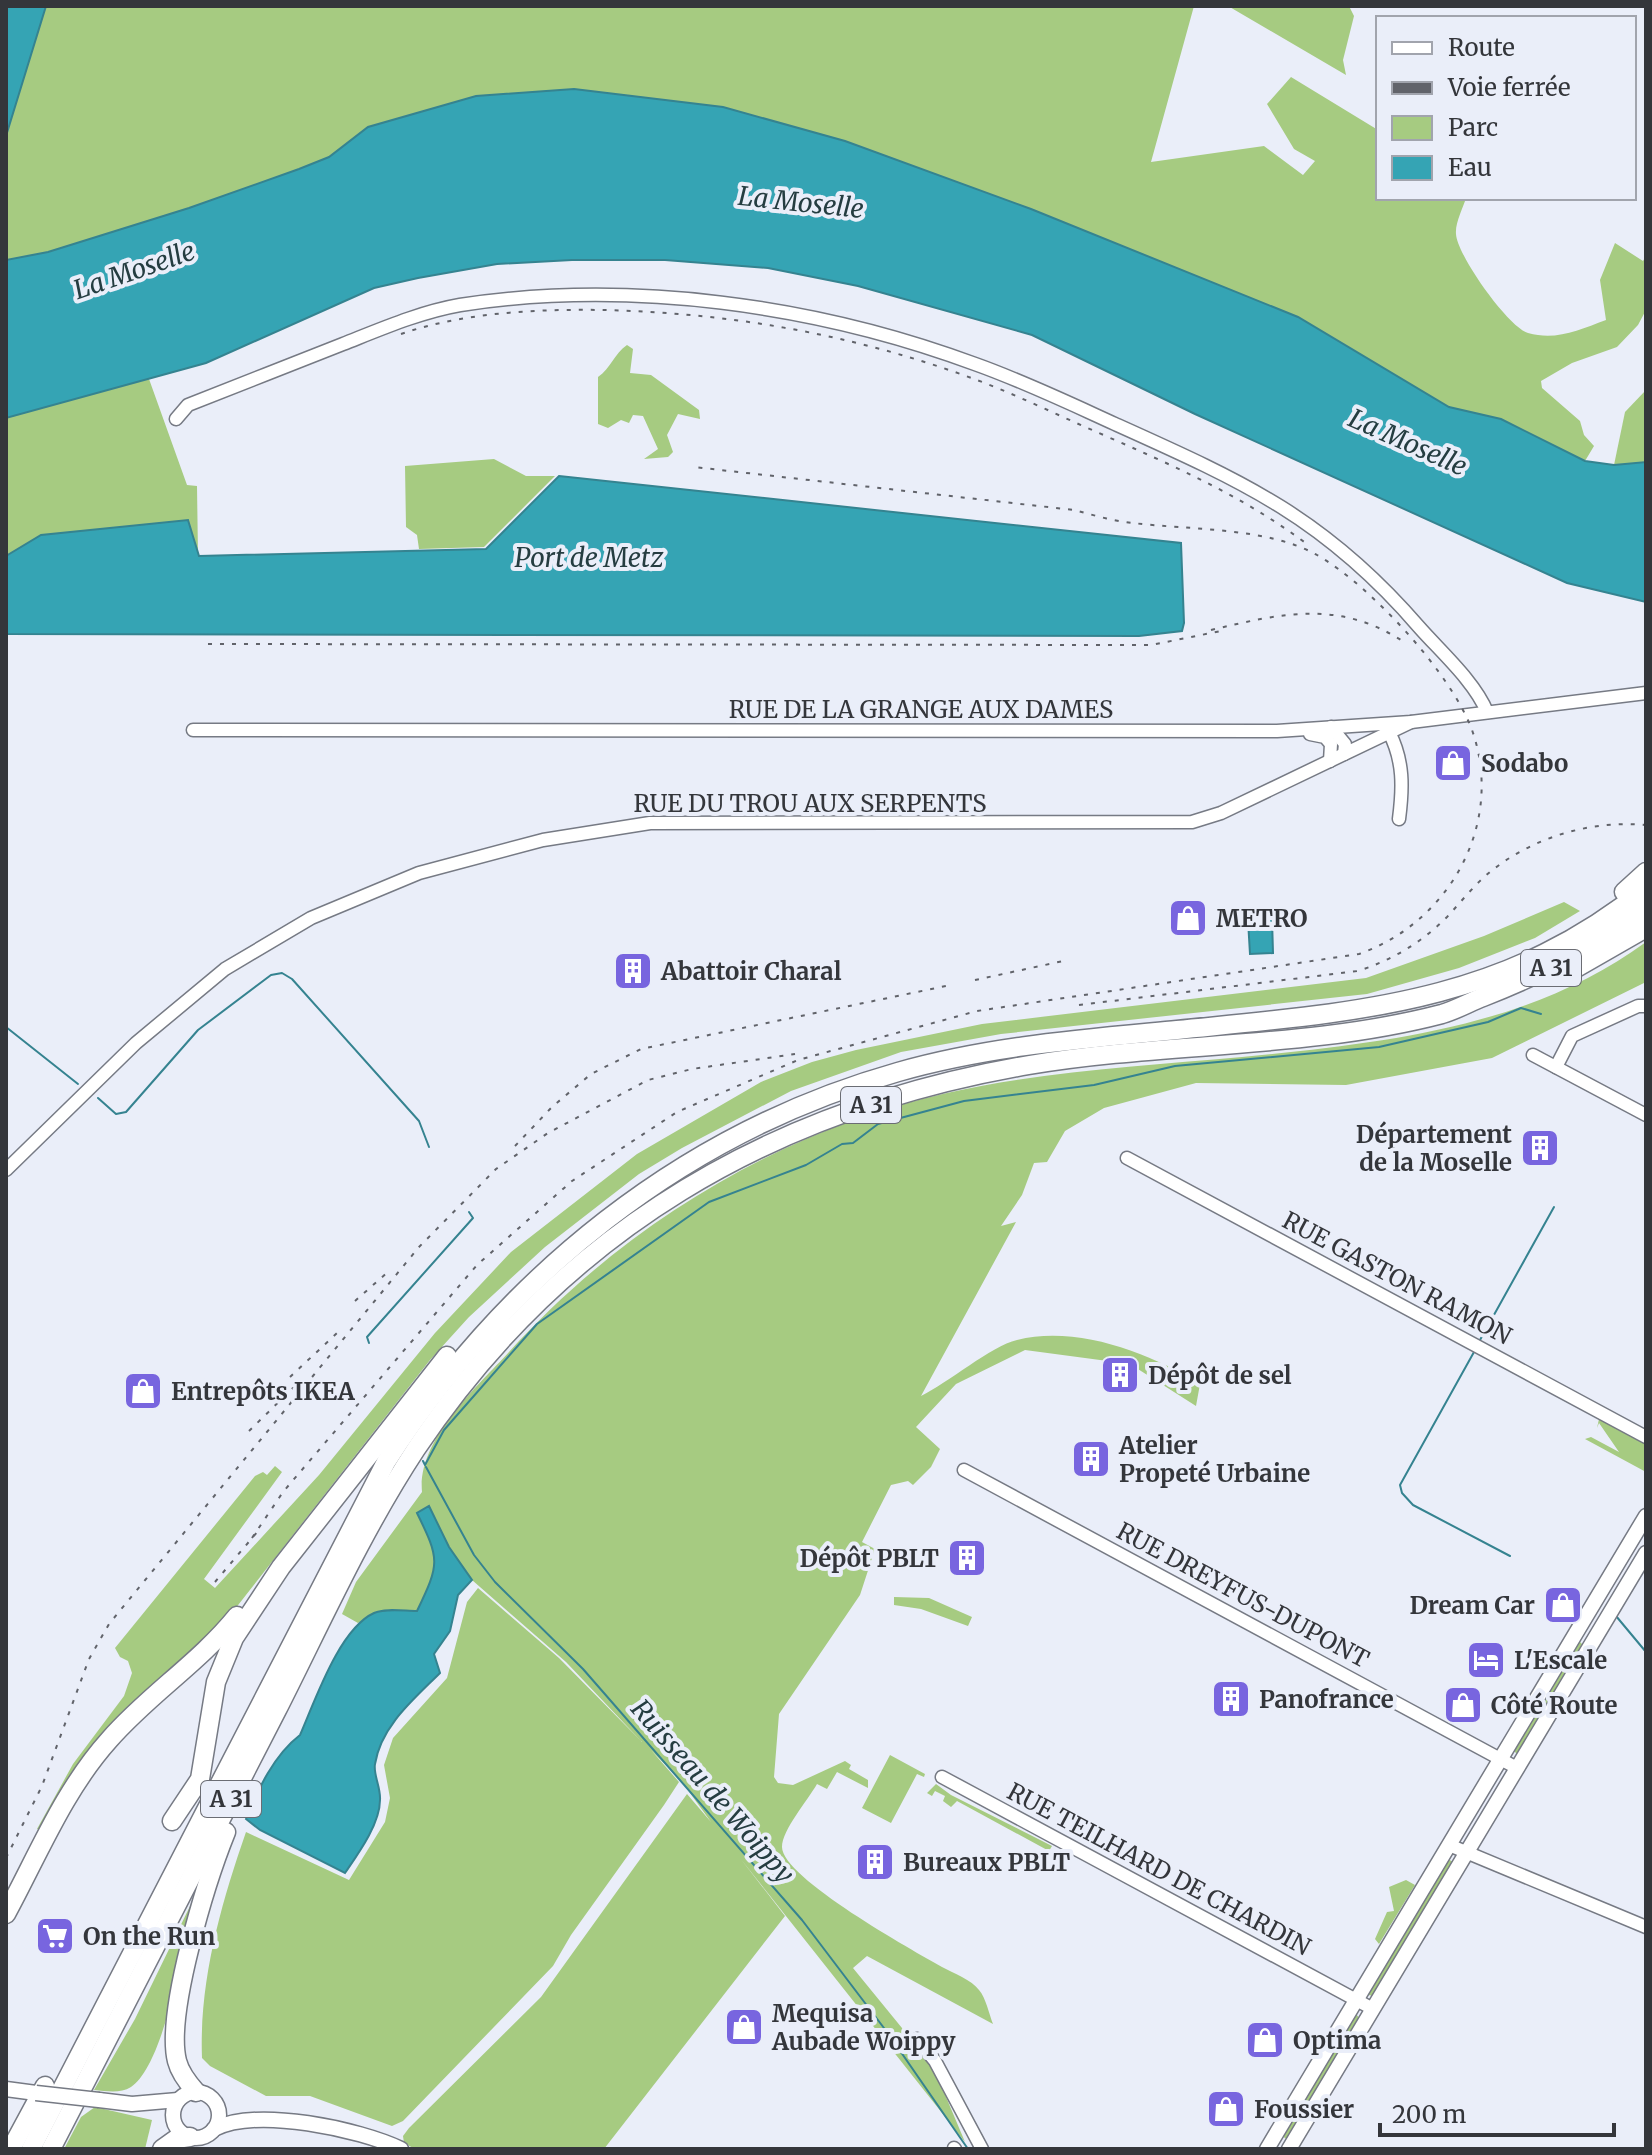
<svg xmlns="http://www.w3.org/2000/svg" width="1652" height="2155" viewBox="0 0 1652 2155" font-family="Merriweather,serif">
  <rect width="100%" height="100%" fill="#eaeef9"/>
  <g fill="#a6cb81">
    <path d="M46,6H1194L1151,162L1264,146L1303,175L1315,161L1294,149L1267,104L1291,77L1378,130V198H1466C1463,208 1455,223 1456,234C1457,255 1508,327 1528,333C1556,341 1579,330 1606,320L1600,280L1615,243L1643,261L1646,256V310L1638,325L1617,347L1572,363L1541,381L1542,388L1580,421L1584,435L1594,446L1585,461L1501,419L1449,407L1298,317L1031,209L845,141L723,107L574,89L368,127L329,157L299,169L189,208L48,252L6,260V136Z"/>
    <polygon points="1228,6 1349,6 1354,16 1343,60 1346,75"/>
    <path d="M627,345L633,349L630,373L651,375L699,410L700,419L678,414L667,435L673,452L668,457L644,459L658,449L643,416L633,415L629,423L621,420L608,428L598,424V377C611,368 614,354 627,345Z"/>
    <polygon points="149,379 187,485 197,486 198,556 188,520 41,535 6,556 6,418"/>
    <polygon points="1646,390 1646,462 1614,465 1625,412"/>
    <polygon points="494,459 526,476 555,476 484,547 419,549 417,535 406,527 405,466"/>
    <polygon points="1564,902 1580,911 1535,938 1459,968 1367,994 1001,1034 901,1052 791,1091 682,1148 639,1174 545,1247 469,1317 430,1360 235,1609 79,1762 40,1830 37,1829 73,1764 124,1696 132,1673 128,1661 120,1657 115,1648 255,1476 263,1472 267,1475 275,1466 282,1472 204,1579 215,1588 319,1475 435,1333 511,1252 637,1154 761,1082 812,1062 856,1050 982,1024 1366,978 1484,936"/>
    <path d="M1646,942V982L1492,1058L1346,1085L1196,1083L1104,1108L1065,1131L1047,1162L1034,1163L1022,1195L1001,1226L1016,1222L921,1396C948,1383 991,1346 1017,1340C1077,1325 1150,1353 1200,1384L1196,1406L1130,1364L1025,1350L956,1384L916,1427L940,1449L931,1467L913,1485L908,1481L891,1485L862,1542L875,1549L860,1595L779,1714L774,1777L778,1783L793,1785L845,1761L851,1765L849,1769L868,1780V1788L837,1772L827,1789L817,1784C808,1800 782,1830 782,1847C782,1878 914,1951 942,1967C953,1973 972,1980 979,1990C986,1998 989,2014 993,2024L867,1956L853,1968L933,2066L965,2142L740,1858L785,1916L604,2149H415L404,2143L403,2136L409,2128L541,1997L687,1794L711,1822L682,1782L651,1750L679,1782L664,1805L571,1935L553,1966L403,2121L392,2126L310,2096H266L210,2066L202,2058C199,1981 221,1904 246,1832L349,1880L385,1822L390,1798L384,1765L393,1738L447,1678L467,1602L478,1588L559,1658L642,1742L566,1662L472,1580L449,1547L429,1506V1536L437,1556L433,1577L417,1611H377L358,1623L342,1614L356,1582L422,1492C417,1440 477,1387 509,1352C625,1224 779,1131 947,1093C1044,1071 1144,1066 1242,1057C1382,1043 1529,1028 1646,942Z"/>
    <polygon points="1599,1419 1646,1444 1646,1472 1585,1439 1591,1437 1619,1452 1599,1423 1597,1428"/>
    <polygon points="894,1597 929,1598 972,1617 968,1626 921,1609 894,1605"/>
    <polygon points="1579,1641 1585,1647 1517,1754 1512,1749"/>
    <polygon points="890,1755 925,1774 924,1777 917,1774 891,1823 862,1808"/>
    <polygon points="936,1784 951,1795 1052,1846 1049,1851 957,1801 951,1807 943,1801 945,1796 935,1791 932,1796 927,1793"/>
    <polygon points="1448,1859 1453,1862 1374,1996 1368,1995"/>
    <polygon points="1406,1880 1415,1885 1379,1944 1375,1939 1387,1912 1394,1911 1389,1887"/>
    <path d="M192,1902L196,1905C182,1947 165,2064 131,2087C120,2094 106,2091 94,2090L135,2019Z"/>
    <polygon points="1356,2014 1360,2019 1288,2140 1282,2136"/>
    <polygon points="95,2107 152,2120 145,2149 64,2149 81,2117"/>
  </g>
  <g fill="#35a4b4" stroke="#358390" stroke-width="2">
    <polygon points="6,6 46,6 6,136"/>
    <polygon points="574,89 723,107 845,141 1031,209 1298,317 1449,407 1501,419 1585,461 1614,465 1646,462 1646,602 1567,583 1195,414 1032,335 858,286 768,268 665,260 572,260 497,264 418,278 374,288 206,363 6,418 6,260 48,252 189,208 299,169 329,157 368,127 476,96"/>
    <polygon points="559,476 1181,543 1184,623 1182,631 1139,636 6,634 6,556 41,535 188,520 199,556 486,549"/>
    <polygon points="1272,919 1273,953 1250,954 1248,920"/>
    <path d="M429,1506L449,1547L472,1580L458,1595L450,1631L434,1654L440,1673C414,1699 381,1726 375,1764C373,1774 381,1788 380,1800C380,1824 358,1854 345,1873L260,1830L246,1819C258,1789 274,1755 300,1735C315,1701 339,1629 374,1613C385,1608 404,1611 417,1611C440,1563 440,1560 417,1513Z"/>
  </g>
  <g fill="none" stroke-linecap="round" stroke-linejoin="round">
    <g stroke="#358390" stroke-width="2">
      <polyline points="6,1027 78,1084"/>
      <polyline points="98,1098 116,1114 126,1112 198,1030 271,975 282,973 292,979 419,1121 429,1147"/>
      <polyline points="1480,1340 1554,1207"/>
      <polyline points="369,1343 367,1337 473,1218 469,1212"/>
      <polyline points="1474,1352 1400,1485 1402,1493 1413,1505 1510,1556"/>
      <polyline points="423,1461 425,1465 444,1430 537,1324 709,1202 806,1165 842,1144 853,1143 878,1124 964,1101 1094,1085 1175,1066 1379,1047 1488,1022 1521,1008 1541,1014"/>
      <polyline points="426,1467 474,1555 495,1582 583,1669 802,1920 887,2032 968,2149"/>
      <polyline points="1616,1616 1646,1652"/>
    </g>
    <defs>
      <g id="minor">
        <path d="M176,419L188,405C240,385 291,364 343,344C381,329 420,312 460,305C629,279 816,305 975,364C1023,381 1069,403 1115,424C1244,482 1325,518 1419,627C1441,652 1475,682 1487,712"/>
        <polyline points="1331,727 1345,744 1344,754"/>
        <polyline points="193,730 1277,731 1411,722 1646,693"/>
        <path d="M1389,732C1404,761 1403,788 1399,819"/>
        <polyline points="1310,734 1325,737 1331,744 1330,761"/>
        <polyline points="1533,1055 1646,1115"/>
        <polyline points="1556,1067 1572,1036 1638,1006 1646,1006"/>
        <polyline points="1127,1158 1646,1437"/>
        <polyline points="6,1170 136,1043 225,969 311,918 419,873 543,840 650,823 1192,822 1221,813 1411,722"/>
        <polyline points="964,1470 1517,1768"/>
        <polyline points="942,1777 1373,2009"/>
        <polyline points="1449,1845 1646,1927"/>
        <polyline points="917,2039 935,2061 982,2149"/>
        <polyline points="954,2148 955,2149"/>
      </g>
      <g id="major">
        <polyline points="6,2089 36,2093"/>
        <circle cx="196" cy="2115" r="23"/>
        <polyline points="99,2100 132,2104 178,2100"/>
        <path d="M214,2129C257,2107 359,2129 401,2149"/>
        <polyline points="1267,2149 1646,1516"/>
        <polyline points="1289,2149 1646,1553"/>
      </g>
      <g id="highway">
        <polyline points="1624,892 1646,872"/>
        <polyline points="1564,975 1646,928"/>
        <polyline points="172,1821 200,1779 216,1682 234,1638 281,1567 447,1356"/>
        <path d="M6,1914C38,1855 64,1790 109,1740C148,1695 199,1663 237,1616"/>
        <path d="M196,2092C188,2083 180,2073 177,2061C165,2013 207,1879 226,1832"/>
        <polyline points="11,2149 45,2086"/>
        <path d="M31,2149L386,1462C506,1276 682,1133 898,1072C989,1046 1083,1039 1177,1030C1353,1012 1502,1005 1646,888"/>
        <path d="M51,2149C126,2003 201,1857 277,1710C321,1623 362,1531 416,1449C563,1230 771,1109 1029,1065C1165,1042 1308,1049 1442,1014C1456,1010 1470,1002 1483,997C1542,974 1596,947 1646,908"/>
        <polyline points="162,2149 176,2139 190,2137"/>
      </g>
    </defs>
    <use href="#minor" stroke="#767a84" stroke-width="15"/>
    <use href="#major" stroke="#767a84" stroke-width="17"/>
    <use href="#highway" stroke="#767a84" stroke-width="21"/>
    <use href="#minor" stroke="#fff" stroke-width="12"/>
    <use href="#major" stroke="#fff" stroke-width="14"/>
    <use href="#highway" stroke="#fff" stroke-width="18"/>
    <g stroke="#61636a" stroke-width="2" stroke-dasharray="4 8" stroke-linecap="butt">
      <path d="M401,334C465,312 538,309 605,310C728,313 850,334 966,376C1011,392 1055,414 1099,433C1174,466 1241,495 1307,544"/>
      <path d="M1211,630C1283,613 1341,599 1407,644"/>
      <polyline points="208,644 1151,645 1221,631"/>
      <polyline points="975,980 1068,960"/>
      <path d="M1079,1005L1358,971C1392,960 1421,943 1447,917C1461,902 1474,885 1490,872C1533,837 1591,820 1646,825"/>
      <polyline points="515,1146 552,1107 591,1074 641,1049 946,986"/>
      <polyline points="355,1301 389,1271"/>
      <polyline points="290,1377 337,1333"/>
      <polyline points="249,1431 297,1384"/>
      <path d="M252,1538L283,1492L477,1265L572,1181L677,1112L798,1060L977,1011L1359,954C1450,922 1505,823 1472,730C1451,673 1370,585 1317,555C1268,527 1189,530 1133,523C1113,521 1093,515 1074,510L694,467"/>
      <polyline points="215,1582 258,1531"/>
      <polyline points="6,1858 42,1786 89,1659 109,1624 419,1247 496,1169 548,1133 648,1080 692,1069 795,1054"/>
    </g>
    <defs>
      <polyline id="major-bridge" points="36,2093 99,2100"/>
    </defs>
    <use href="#major-bridge" stroke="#767a84" stroke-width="17" stroke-linecap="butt"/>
    <use href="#major-bridge" stroke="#fff" stroke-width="14"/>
  </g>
  <defs>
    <symbol id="shop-square" viewBox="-11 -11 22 22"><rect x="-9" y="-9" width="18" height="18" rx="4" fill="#7865df" stroke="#eaeef9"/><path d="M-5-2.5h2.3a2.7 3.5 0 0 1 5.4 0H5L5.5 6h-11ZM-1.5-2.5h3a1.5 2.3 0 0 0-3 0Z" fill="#fff"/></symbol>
    <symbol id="building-square" viewBox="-11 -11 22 22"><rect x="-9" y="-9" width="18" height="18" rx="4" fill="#7865df" stroke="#eaeef9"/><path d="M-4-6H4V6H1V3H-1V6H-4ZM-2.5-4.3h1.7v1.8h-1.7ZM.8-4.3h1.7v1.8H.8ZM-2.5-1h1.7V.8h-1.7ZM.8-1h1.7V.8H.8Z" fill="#fff"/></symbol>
    <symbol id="hotel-square" viewBox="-11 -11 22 22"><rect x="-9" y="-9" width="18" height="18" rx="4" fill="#7865df" stroke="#eaeef9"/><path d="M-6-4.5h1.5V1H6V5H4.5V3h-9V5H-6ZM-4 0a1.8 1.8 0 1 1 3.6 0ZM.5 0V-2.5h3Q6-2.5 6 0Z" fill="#fff"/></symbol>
    <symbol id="supermarket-square" viewBox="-11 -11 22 22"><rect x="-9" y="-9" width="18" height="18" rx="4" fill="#7865df" stroke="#eaeef9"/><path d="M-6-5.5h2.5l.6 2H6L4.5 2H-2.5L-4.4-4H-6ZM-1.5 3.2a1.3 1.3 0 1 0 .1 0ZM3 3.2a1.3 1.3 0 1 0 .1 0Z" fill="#fff"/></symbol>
  </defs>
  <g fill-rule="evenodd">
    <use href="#shop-square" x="1431" y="741" width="44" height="44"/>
    <use href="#shop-square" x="1166" y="896" width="44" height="44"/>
    <use href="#building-square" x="611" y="949" width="44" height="44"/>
    <use href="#building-square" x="1518" y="1126" width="44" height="44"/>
    <use href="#building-square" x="1098" y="1353" width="44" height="44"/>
    <use href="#shop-square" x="121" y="1369" width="44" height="44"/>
    <use href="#building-square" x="1069" y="1437" width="44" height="44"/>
    <use href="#building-square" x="945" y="1536" width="44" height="44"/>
    <use href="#shop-square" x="1541" y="1583" width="44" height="44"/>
    <use href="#hotel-square" x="1464" y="1638" width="44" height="44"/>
    <use href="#building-square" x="1209" y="1677" width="44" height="44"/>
    <use href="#shop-square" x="1441" y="1683" width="44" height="44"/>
    <use href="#building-square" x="853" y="1840" width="44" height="44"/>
    <use href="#supermarket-square" x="33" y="1914" width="44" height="44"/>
    <use href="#shop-square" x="722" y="2005" width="44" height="44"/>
    <use href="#shop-square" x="1243" y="2018" width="44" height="44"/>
    <use href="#shop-square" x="1204" y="2087" width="44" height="44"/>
  </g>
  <g text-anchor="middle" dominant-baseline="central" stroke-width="8" stroke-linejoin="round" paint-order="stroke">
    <g fill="#eaeef9" stroke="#6b6d74" stroke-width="2">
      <rect x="1521" y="950" width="60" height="36" rx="6"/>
      <rect x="841" y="1087" width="60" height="36" rx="6"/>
      <rect x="201" y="1781" width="60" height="36" rx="6"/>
    </g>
    <g font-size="22" font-weight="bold" fill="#34363b">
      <text x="1551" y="968">A 31</text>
      <text x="871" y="1105">A 31</text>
      <text x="231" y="1799">A 31</text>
    </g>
    <g font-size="24" fill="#34363b" stroke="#eaeef9">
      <text x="921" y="709">RUE DE LA GRANGE AUX DAMES</text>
      <text x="810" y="803">RUE DU TROU AUX SERPENTS</text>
      <text transform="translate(1397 1278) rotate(28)">RUE GASTON RAMON</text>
      <text transform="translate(1243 1595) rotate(28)">RUE DREYFUS-DUPONT</text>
      <text transform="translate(1159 1869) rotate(28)">RUE TEILHARD DE CHARDIN</text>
    </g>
    <g font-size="24" font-weight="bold" fill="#34363b" stroke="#eaeef9" text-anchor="start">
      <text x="1481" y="763">Sodabo</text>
      <text x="1216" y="918">METRO</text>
      <text x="661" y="971">Abattoir Charal</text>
      <text x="1512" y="1134" text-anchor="end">Département<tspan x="1512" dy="28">de la Moselle</tspan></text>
      <text x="1148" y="1375">Dépôt de sel</text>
      <text x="171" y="1391">Entrepôts IKEA</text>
      <text x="1119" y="1445">Atelier<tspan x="1119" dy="28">Propeté Urbaine</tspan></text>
      <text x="939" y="1558" text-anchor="end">Dépôt PBLT</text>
      <text x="1535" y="1605" text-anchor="end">Dream Car</text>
      <text x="1514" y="1660">L'Escale</text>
      <text x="1259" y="1699">Panofrance</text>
      <text x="1491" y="1705">Côté Route</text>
      <text x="903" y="1862">Bureaux PBLT</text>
      <text x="83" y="1936">On the Run</text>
      <text x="772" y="2013">Mequisa<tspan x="772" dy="28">Aubade Woippy</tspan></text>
      <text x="1293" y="2040">Optima</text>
      <text x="1254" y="2109">Foussier</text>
    </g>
    <g font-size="26" font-style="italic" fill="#253d41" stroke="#eaeef9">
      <text transform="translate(801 202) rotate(6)">La Moselle</text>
      <text transform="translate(134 270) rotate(-19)">La Moselle</text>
      <text transform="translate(1408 442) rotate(24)">La Moselle</text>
      <text x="589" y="557">Port de Metz</text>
      <text transform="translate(713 1791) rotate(49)">Ruisseau de Woippy</text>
    </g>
  </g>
  <rect width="1652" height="2155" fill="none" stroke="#34363b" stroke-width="16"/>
  <rect x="1376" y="16" width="260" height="184" fill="#eaeef9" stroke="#a1a4ad" stroke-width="2"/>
  <rect x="1392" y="42" width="40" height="12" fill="#ffffff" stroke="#a1a4ad" stroke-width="2"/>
  <text x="1448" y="56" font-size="24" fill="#34363b">Route</text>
  <rect x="1392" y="82" width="40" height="12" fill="#61636a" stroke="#a1a4ad" stroke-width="2"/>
  <text x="1448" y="96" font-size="24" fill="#34363b">Voie ferrée</text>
  <rect x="1392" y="116" width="40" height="24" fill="#a6cb81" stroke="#a1a4ad" stroke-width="2"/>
  <text x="1448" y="136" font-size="24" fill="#34363b">Parc</text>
  <rect x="1392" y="156" width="40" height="24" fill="#35a4b4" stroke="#a1a4ad" stroke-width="2"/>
  <text x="1448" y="176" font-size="24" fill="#34363b">Eau</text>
  <path d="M1380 2123v12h234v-12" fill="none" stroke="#34363b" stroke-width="4"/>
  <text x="1392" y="2123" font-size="24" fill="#34363b" stroke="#eaeef9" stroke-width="6" paint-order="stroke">200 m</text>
</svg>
